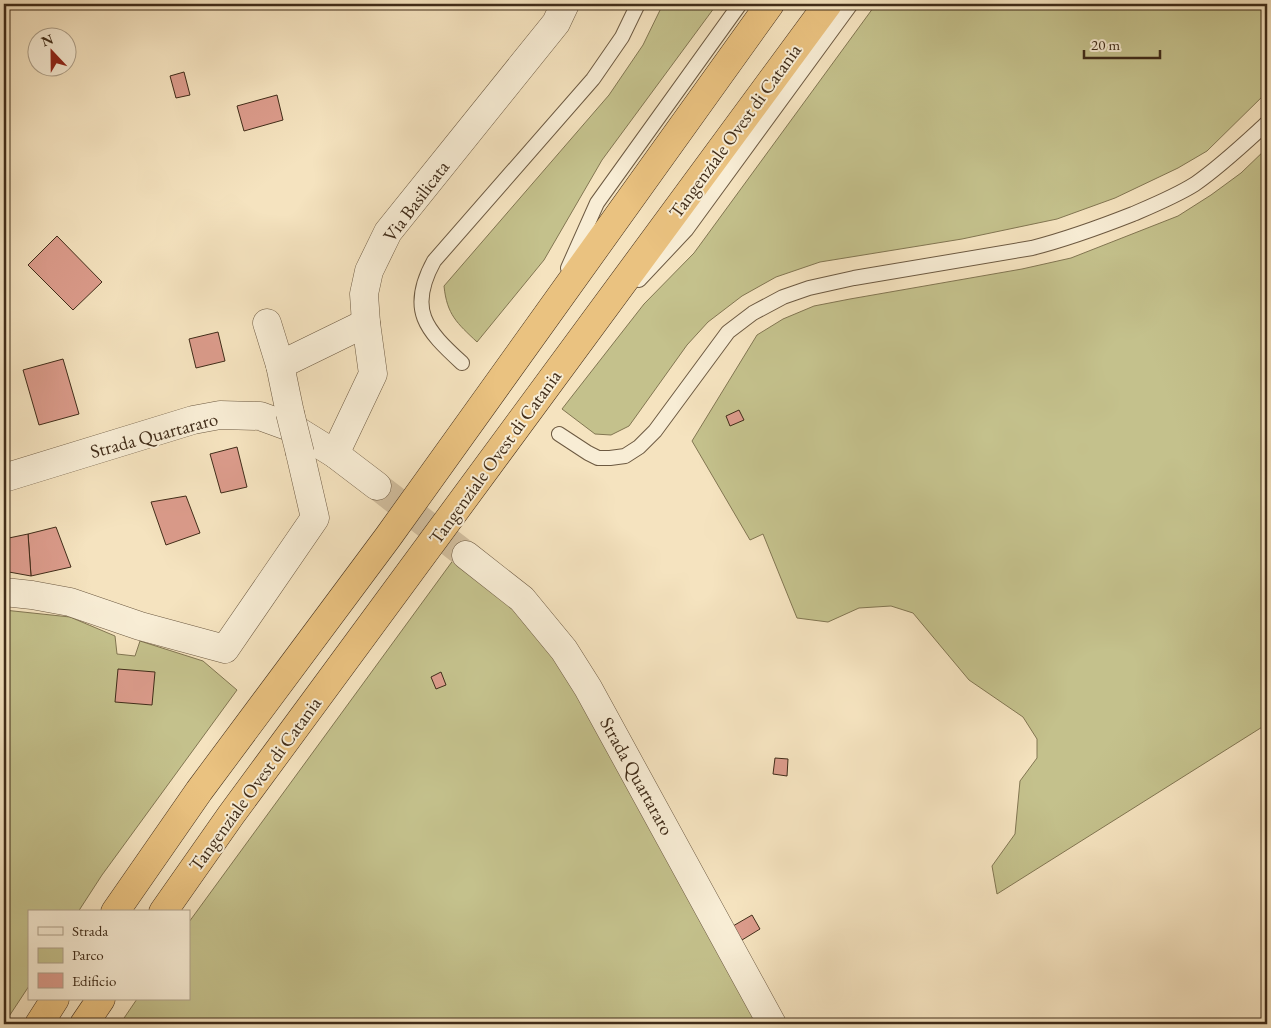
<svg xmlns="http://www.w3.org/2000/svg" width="1271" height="1028" viewBox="0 0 1271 1028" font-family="'EB Garamond',serif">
  <rect width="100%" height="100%" fill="#f5e3bf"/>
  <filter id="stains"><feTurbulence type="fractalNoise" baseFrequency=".004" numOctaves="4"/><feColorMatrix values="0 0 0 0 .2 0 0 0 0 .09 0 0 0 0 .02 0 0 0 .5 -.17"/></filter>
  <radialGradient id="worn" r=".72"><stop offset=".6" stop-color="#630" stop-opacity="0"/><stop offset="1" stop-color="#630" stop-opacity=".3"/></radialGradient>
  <g fill="#c4c18c" stroke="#827652">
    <path d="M663,4H717L602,160L544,260L477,342C457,323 447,315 444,286L609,95L643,45Z"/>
    <polygon points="876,4 1267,4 1267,92 1207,151 1178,168 1115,198 1057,219 962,239 820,262 776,277 742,296 708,322 687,345 629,426 611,435 595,434 562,409 644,304 694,253"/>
    <polygon points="1267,148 1267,724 997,894 992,866 1015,834 1020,781 1037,758 1037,739 1023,717 969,680 913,613 891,606 859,608 828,622 797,618 763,534 750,540 692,441 757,335 783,319 814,306 850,299 1022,269 1071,258 1178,216 1211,195 1241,173"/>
    <polygon points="454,559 540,631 579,691 762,1024 120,1024 137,999 189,999 189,922"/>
    <polygon points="4,610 70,617 115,636 117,654 135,656 140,641 203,661 237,690 102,875 78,912 29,912 29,986 4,1024"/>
  </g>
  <g fill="#dc9c8c" stroke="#402c19">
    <polygon points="184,72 190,95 176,98 170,76"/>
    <polygon points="277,95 283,120 244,131 237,106"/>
    <polygon points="57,236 102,282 73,310 28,265"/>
    <polygon points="218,332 225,361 196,368 189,339"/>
    <polygon points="63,359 79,414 39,425 23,370"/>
    <polygon points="739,410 744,420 730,426 726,416"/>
    <polygon points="237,447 247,487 221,493 210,454"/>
    <polygon points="186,496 200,533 166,545 151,502"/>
    <polygon points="56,527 71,567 31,576 28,534"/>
    <polygon points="28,534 31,576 9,572 7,582 4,581 4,539"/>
    <polygon points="118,669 155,672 152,705 115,702"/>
    <polygon points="441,672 446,685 436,689 431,677"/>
    <polygon points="775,758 788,759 787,776 773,774"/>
    <polygon points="752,915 760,929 742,940 733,926"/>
  </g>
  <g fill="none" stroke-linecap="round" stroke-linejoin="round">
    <polyline stroke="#d1be9e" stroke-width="28" stroke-dasharray="28 14" stroke-linecap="butt" points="377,486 466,555"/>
    <defs>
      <g id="service">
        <polyline points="568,268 597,203 740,4"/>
        <polyline points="639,280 686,230 851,4"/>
        <path d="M462,363C426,330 407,310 434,261L593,79L622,37L638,4"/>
        <path d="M559,434L588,453L598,458H610L625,456L639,447L655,431L728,332L753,313L783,297L809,288L854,278L1032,248C1067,239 1100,227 1133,214C1154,205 1176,196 1195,184C1221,166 1244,144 1267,123"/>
      </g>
      <g id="minor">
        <polyline points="267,323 280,365"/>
        <polyline points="290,413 280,365 366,323"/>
        <polyline points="335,454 373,374 366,323 364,294 369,271 388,232 556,23 565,4"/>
        <polyline points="4,478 193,420 220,415 260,416 293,428 335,454 377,486"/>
        <polyline points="466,555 522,599 564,650 588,688 772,1024"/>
        <polyline points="4,592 32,595 70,602 140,626 225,649 315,518 300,453"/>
      </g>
      <g id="motorway">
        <polyline points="115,912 199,791 388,537 770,4"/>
        <polyline points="163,912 231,815 828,4"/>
        <polyline points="39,1024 55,999"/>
        <polyline points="84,1024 101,999"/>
      </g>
    </defs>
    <use href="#service" stroke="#6d5a42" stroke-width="16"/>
    <use href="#minor" stroke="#6d5a42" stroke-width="29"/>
    <use href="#motorway" stroke="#402c19" stroke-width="29"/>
    <use href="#service" stroke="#f8edd5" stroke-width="14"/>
    <use href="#minor" stroke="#f8edd5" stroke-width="28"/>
    <use href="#motorway" stroke="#eac280" stroke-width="28"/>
    <defs>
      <polyline id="minor-bridge" points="290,413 300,453"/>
    </defs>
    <use href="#minor-bridge" stroke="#6d5a42" stroke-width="29" stroke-linecap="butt"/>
    <use href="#minor-bridge" stroke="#f8edd5" stroke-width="28"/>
  </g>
  <g text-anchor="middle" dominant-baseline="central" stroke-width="4" stroke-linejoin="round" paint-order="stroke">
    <g font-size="19" fill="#402c19" stroke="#f8edd5">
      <text transform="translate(735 131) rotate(-54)">Tangenziale Ovest di Catania</text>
      <text transform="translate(416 201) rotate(-53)">Via Basilicata</text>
      <text transform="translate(154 435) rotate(-15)">Strada Quartararo</text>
      <text transform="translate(495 457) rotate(-54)">Tangenziale Ovest di Catania</text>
      <text transform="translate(637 776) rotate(61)">Strada Quartararo</text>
      <text transform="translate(255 784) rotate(-54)">Tangenziale Ovest di Catania</text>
    </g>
  </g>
  <rect width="1271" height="1028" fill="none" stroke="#f5e3bf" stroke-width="20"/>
  <rect x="5" y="5" width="1261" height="1018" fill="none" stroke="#402c19" stroke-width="2.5"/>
  <rect x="10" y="10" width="1251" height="1008" fill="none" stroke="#402c19"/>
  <rect x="28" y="910" width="162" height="90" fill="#f8edd5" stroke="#aea08a"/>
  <rect x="38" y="927" width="25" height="8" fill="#f8edd5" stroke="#aea08a"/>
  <text x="72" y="936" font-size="15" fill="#402c19">Strada</text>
  <rect x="38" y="948" width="25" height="15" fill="#c4c18c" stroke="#aea08a"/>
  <text x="72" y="960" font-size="15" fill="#402c19">Parco</text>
  <rect x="38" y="973" width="25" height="15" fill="#dc9c8c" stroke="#aea08a"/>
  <text x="72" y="986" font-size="15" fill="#402c19">Edificio</text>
  <g transform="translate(52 52) rotate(338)"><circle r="24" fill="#f8edd5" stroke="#aea08a"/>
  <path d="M0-4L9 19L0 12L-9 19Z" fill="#8f2418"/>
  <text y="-8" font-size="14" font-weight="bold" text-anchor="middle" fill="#402c19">N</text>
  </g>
  <path d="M1084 50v8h76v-8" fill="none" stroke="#402c19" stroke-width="2.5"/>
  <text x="1091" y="50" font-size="15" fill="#402c19" stroke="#f8edd5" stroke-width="4" paint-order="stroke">20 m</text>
  <rect width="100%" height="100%" filter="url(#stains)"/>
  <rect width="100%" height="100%" fill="url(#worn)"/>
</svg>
